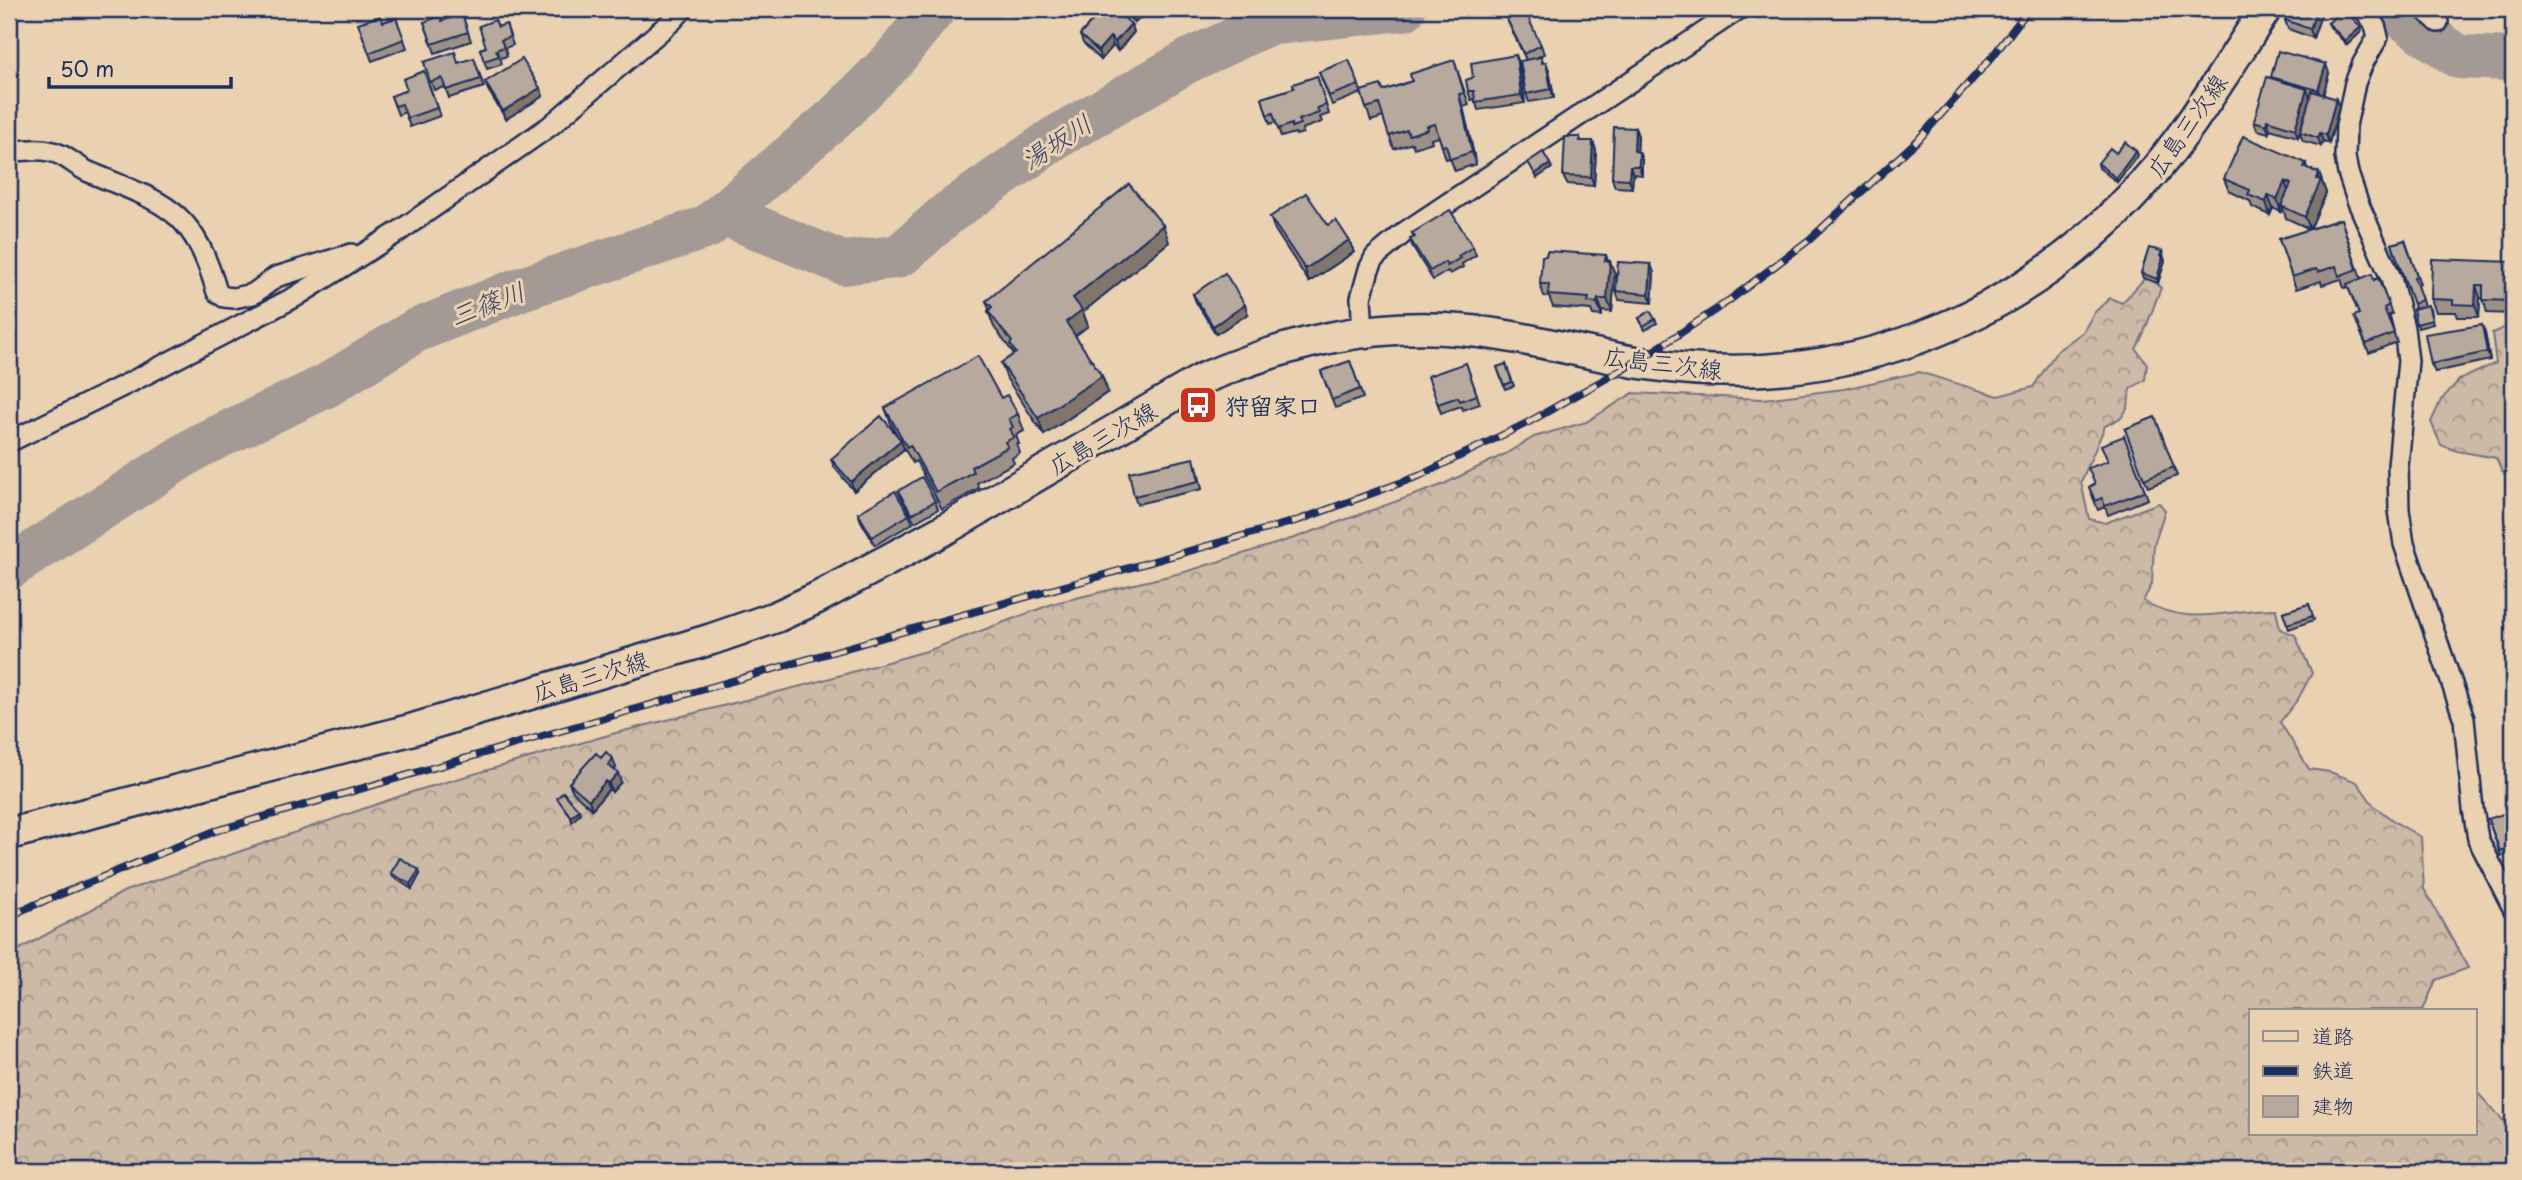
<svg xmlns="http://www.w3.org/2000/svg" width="2522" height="1180" viewBox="0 0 2522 1180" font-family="'Playpen Sans','Klee One',sans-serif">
  <defs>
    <pattern id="forest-crowns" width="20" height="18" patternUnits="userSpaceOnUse" patternTransform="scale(1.75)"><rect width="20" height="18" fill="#ccb9a6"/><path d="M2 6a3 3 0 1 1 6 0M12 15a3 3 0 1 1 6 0" fill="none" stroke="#a5978a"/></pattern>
  </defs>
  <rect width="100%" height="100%" fill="#ead1b2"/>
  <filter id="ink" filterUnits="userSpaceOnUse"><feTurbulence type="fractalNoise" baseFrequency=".0143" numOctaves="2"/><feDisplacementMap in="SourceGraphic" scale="14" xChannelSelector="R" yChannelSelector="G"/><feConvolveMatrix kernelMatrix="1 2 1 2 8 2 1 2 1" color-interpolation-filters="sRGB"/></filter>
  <g filter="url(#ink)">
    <g fill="url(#forest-crowns)" stroke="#747482" stroke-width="2">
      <path d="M2144,279L2153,281L2161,288C2152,309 2147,330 2136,349L2147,364L2145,380L2130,389L2128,407L2122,417L2105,426L2081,482L2089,519L2105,523L2159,503L2165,510L2154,545L2152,584L2143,601C2191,628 2226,609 2276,609L2280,629L2295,635L2312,673L2298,699L2280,722L2309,769L2330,772L2357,782L2374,806L2395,822L2421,837L2424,889L2468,968L2436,980L2423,1010H2251V1133H2475V1090L2512,1130L2513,1166L2511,1171H9V955L125,891L415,791L612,734L813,683L930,650L1055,603L1185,572L1297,537L1442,485L1505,454L1534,437L1586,422L1633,393L1763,399L1844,389L1919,372L1998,396L2033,387L2057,351L2083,332L2094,313L2110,298L2122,303Z"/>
      <polygon points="2513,324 2513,485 2502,471 2496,458 2457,451 2441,445 2431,422 2441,400 2459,380 2496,363 2492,333"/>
    </g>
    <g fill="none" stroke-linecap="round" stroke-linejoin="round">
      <g stroke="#a39995" stroke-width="44">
        <polyline points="2396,9 2403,18 2459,57 2513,59"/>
        <polyline points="724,214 843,263 895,257 903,253 947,214 1055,138 1188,61 1267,24 1404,9"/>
        <polyline points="9,568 199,446 326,386 415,331 518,290 707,227 836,117 893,60 934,9"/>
      </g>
      <defs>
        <g id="street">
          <polyline points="2364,9 2375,25 2378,37 2363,63 2355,83 2346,126 2345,157 2348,173 2357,200 2391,278 2404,328 2408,361 2398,466 2399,510 2404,544 2464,719 2473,809 2478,839 2513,908"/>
          <polyline points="2424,9 2438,22"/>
          <path d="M9,152C26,150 45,147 61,155C71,160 79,168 89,172C165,204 192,206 217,292L224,297L234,298L253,294L276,277L351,254"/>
          <polyline points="1363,331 1361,298 1369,269 1375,257 1405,232 1739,9"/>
          <polyline points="9,442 129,383 295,297 398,232 550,126 672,21 683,9"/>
        </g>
        <path id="primary" d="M9,834L410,730L712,639L776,617L817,598L942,531L1204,378C1287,343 1370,322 1460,330C1523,335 1584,354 1647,364C1835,393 2016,326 2143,184C2190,132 2227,67 2266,9"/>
      </defs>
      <use href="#street" stroke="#1b2f5e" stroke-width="24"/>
      <use href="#primary" stroke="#1b2f5e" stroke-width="35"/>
      <use href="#street" stroke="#ead1b2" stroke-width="19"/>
      <use href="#primary" stroke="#ead1b2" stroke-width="30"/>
      <defs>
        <polyline id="rail" points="9,919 22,910 215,831 877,639 1299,520 1419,476 1527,423 1646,356 1727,302 1809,240 1919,139 1992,57 2029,9"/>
      </defs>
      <use href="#rail" stroke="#1b2f5e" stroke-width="8"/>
      <use href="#rail" stroke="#ead1b2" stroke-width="5" stroke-dasharray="16" stroke-linecap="butt"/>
    </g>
    <g fill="#9d9187" stroke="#1b2f5e" stroke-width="2">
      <polygon points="1118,9 1148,9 1135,23"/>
      <polygon points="1502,9 1541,45 1544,54 1534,59 1541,57 1543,62 1549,70 1554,98 1529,102 1526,94 1526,60"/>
      <polygon points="2323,9 2313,38 2288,29 2285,20"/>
      <polygon points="462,14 471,41 435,53 424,22 442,21"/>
      <polygon points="1091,17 1131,24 1134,32 1118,51 1113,46 1101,60 1083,43 1080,35 1093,20"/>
      <polygon points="396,18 407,48 372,61 358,23 383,22"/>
      <polygon points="2328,23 2361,27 2362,31 2347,45 2330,27"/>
      <polygon points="506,24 513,45 505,48 507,56 500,58 502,64 487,69 480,49 486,47 498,27"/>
      <polygon points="1516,55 1519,64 1525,103 1478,110 1475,99 1471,100 1468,91"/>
      <polygon points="474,58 484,87 449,98 445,87 434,90 424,62 458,63"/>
      <polygon points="1349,60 1361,91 1383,91 1412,81 1454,60 1469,105 1463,107 1476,164 1455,171 1450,158 1446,159 1439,137 1431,139 1432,142 1414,148 1412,143 1394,149 1383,117 1371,121 1361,93 1332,105 1319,72"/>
      <polygon points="424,71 440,116 410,127 405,112 398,115 391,96 407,90"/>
      <polygon points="2329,73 2323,95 2336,99 2339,107 2329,143 2323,141 2321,146 2303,141 2300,133 2298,137 2270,129 2269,133 2257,130 2254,121 2272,79 2271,77"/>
      <polygon points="1317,76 1329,114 1320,117 1322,122 1302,129 1303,133 1296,135 1295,133 1281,137 1276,122 1270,124 1262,98 1294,88"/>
      <polygon points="485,82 540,88 543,96 506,119 488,90"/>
      <polygon points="1635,128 1638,136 1637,152 1639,152 1642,160 1642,175 1633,174 1632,188 1615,187 1612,178"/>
      <polygon points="1580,137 1581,141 1596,150 1594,186 1567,184 1563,176"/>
      <polygon points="2136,151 2138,155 2117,182 2099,168 2098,163 2116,153"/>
      <polygon points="2306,163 2307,168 2319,173 2326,193 2310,229 2341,219 2361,278 2374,280 2378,278 2392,314 2387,316 2397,342 2369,353 2354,316 2359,314 2348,287 2344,288 2341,279 2322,285 2321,281 2296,289 2279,239 2310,229 2286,218 2283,209 2281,212 2273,208 2270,215 2252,207 2250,201 2229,191 2224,179"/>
      <polygon points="1270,217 1328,225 1349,240 1354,252 1309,282 1275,230"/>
      <polygon points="1412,233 1473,247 1476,255 1462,264 1463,267 1450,274 1448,271 1433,280 1413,248 1410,239 1414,237"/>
      <polygon points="2405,240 2420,284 2417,286 2424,306 2430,309 2433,324 2418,328 2415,309 2392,244"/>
      <polygon points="1169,242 1083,312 1088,326 1075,336 1102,376 1108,392 1044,435 1007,379 1001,363 1014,354 994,327 988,311 989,309 986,301"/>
      <polygon points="2162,251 2165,261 2158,283 2143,278 2141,273"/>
      <polygon points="1608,261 1615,274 1612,312 1602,311 1602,316 1593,315 1591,310 1553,307 1549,297 1544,296 1540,284"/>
      <polygon points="2513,262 2513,314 2487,313 2483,298 2480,298 2479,317 2458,317 2456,312 2436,312 2431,299"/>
      <polygon points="1654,273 1652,303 1619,300 1616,291"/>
      <polygon points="1193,294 1248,314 1216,334 1196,302"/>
      <polygon points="1639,318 1655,319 1657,323 1645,330"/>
      <polygon points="2482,325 2485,333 2490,360 2435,372 2431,364"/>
      <polygon points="1350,361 1363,398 1335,408 1321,371"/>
      <polygon points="1466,363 1480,404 1463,410 1461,406 1441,413 1428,376"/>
      <polygon points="1506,364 1514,386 1505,389 1497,367"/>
      <polygon points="1001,398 1018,414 1024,431 1016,435 1019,444 1017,444 1020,453 1012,458 1014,463 977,483 979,488 942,509 916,461 913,463 902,445 904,449 854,491 834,467 831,459 898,437 891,424 885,408"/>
      <polygon points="2155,417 2177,476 2148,487 2125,429"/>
      <polygon points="2124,436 2148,499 2108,515 2105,507 2098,510 2089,487 2094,484 2107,461"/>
      <polygon points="1197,466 1202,489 1137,504 1134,496"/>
      <polygon points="898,491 935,501 938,509 915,522 902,499"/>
      <polygon points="858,513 909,515 913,523 875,545 861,521"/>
      <polygon points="2309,604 2314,620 2289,629 2283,612"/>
      <polygon points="601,758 616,768 614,770 621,782 612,792 609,789 592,809 573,792 569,783"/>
      <polygon points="2488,819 2513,832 2513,852 2501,856"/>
      <polygon points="391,873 420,874 412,889 393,877"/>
    </g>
    <g fill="#80766e" stroke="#1b2f5e" stroke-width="2">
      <polygon points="1137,9 1148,9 1135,23 1132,14"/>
      <polygon points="2317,9 2323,9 2313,38 2310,29"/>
      <polygon points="1131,24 1134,32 1118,51 1115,42"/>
      <polygon points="2361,27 2362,31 2347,45 2345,41"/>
      <polygon points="1110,37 1113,46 1101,60 1098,51"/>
      <polygon points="1516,55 1519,64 1525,103 1521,95"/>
      <polygon points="1546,62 1549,70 1554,98 1551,89"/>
      <polygon points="2326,64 2329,73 2322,99 2318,90"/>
      <polygon points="540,88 543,96 506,119 503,111"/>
      <polygon points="2307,89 2310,98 2298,137 2295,129"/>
      <polygon points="1459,94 1463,107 1476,164 1472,152"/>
      <polygon points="2336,99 2339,107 2329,143 2326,135"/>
      <polygon points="2267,120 2270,129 2269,133 2266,125"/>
      <polygon points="1635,128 1638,136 1637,160 1634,151"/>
      <polygon points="2320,133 2323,141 2321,146 2318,138"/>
      <polygon points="1593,141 1596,150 1594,186 1591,177"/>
      <polygon points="2136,151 2138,155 2117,182 2116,178"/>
      <polygon points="1639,152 1642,160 1642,175 1639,166"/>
      <polygon points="1550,164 1552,168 1537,178 1535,174"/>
      <polygon points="1630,166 1633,174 1632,188 1629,179"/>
      <polygon points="2319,173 2326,193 2310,229 2305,217"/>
      <polygon points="2285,181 2289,194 2281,206 2283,209 2281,212 2277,199"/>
      <polygon points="2268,196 2273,208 2270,215 2266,202"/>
      <polygon points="1163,225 1169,242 1083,312 1088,326 1072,338 1066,322 1073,298"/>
      <polygon points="1349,240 1354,252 1309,282 1305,269"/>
      <polygon points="1606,255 1610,266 1610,261 1615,274 1612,312 1607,299"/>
      <polygon points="2163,257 2165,261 2158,283 2157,279"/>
      <polygon points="1651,264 1654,273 1652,303 1649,294"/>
      <polygon points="2476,285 2480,298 2479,317 2475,305"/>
      <polygon points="1598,299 1602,311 1602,316 1597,303"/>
      <polygon points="1245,305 1248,314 1216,334 1213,326"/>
      <polygon points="2482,325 2485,333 2490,360 2487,352"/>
      <polygon points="1102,376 1108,392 1044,435 1038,418"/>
      <polygon points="901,440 904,449 854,491 851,482"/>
      <polygon points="613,759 616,768 611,774 608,765"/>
      <polygon points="618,773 621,782 612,792 609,783"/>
      <polygon points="606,781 609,789 592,809 589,800"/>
      <polygon points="579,810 580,814 572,822 571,817"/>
      <polygon points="419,870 420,874 412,889 410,884"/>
    </g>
    <g fill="#b7a99d" stroke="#1b2f5e" stroke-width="2">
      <polygon points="1098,9 1114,9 1131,24 1115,42 1110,37 1098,51 1080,35 1094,19 1091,17"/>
      <polygon points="1125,9 1137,9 1132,14"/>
      <polygon points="1502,9 1524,9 1541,45 1524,54"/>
      <polygon points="2289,9 2317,9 2310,29 2285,20"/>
      <polygon points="2344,9 2361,27 2345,41 2328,23"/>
      <polygon points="462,14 468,32 432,44 424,22 441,16 442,21"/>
      <polygon points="380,16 383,22 396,18 404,39 369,53 358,23"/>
      <polygon points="495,20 498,27 506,24 510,37 501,40 504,47 496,50 499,56 484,61 480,49 486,47 479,26"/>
      <polygon points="2278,51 2326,64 2318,90 2271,77"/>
      <polygon points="455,52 458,63 474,58 481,79 446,90 442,78 430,82 424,62"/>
      <polygon points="1516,55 1521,95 1475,102 1474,91 1468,91 1466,80 1473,77 1471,63"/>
      <polygon points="1541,57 1542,63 1546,62 1551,89 1526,94 1520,61"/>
      <polygon points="522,59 540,88 503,111 485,82"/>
      <polygon points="1349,60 1359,85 1329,96 1319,72"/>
      <polygon points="1454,60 1464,93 1459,94 1472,152 1450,159 1446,145 1442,146 1435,124 1427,126 1428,129 1409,135 1407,130 1389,136 1379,104 1366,108 1361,91 1381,85 1383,91 1412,81 1410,74"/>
      <polygon points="424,71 437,108 407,118 402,104 395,106 391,96 407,90 403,79"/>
      <polygon points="1317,76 1326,105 1317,108 1319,113 1299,120 1300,124 1292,127 1292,124 1278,129 1273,113 1267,115 1262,98 1294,88 1293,84"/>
      <polygon points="2267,77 2307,89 2295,129 2267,120 2266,125 2254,121"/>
      <polygon points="2312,91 2336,99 2326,135 2320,133 2318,138 2300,132"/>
      <polygon points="1614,127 1635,128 1634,151 1639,152 1639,166 1630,166 1629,179 1612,178"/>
      <polygon points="2243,136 2306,163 2304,167 2319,173 2317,179 2321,180 2305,217 2281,206 2291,184 2285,181 2277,199 2268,196 2266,202 2248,195 2250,190 2224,179"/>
      <polygon points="1565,137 1580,137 1580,141 1593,141 1591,177 1563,176"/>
      <polygon points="2125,142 2136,151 2116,178 2098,163 2110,148 2116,153"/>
      <polygon points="1543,152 1550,164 1535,174 1528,162"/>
      <polygon points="1129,184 1163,225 1073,298 1082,310 1066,322 1102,376 1038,418 1001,363 1016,353 1010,344 1012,342 988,311 992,307 986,301"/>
      <polygon points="1306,193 1328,225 1336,220 1349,240 1305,269 1270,217"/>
      <polygon points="1450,210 1473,247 1458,256 1460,258 1447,266 1445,262 1430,271 1410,239 1415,237 1412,233"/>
      <polygon points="2341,219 2357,269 2339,276 2336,266 2318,272 2316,269 2292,277 2279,239"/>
      <polygon points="2405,240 2417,276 2414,277 2422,300 2413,304 2392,244"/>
      <polygon points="2149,248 2162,251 2160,256 2163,257 2157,279 2141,273"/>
      <polygon points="1547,251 1606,255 1605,261 1610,261 1607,299 1598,299 1597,303 1588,302 1589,298 1548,295 1549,284 1540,284 1542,256 1546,256"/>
      <polygon points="2432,259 2513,262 2513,301 2483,300 2483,285 2476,285 2475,305 2453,304 2453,300 2431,299"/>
      <polygon points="1618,262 1651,264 1649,294 1616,291"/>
      <polygon points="1225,273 1245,305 1213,326 1193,294"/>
      <polygon points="2372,274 2374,280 2378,278 2389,305 2384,308 2394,333 2366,344 2354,316 2359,314 2347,284"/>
      <polygon points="2428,305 2432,320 2416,324 2413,309"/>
      <polygon points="1650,311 1655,319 1643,326 1639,318"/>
      <polygon points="2482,325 2487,352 2431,364 2425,334"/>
      <polygon points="978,356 1001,398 1007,395 1018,414 1009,419 1013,427 1010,429 1014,437 1005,442 1008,447 971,467 973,472 936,492 910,445 907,447 885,408"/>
      <polygon points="1350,361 1360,389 1332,400 1321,371"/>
      <polygon points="1466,363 1477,395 1460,401 1458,397 1438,404 1428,376"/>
      <polygon points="1506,364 1512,382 1504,385 1497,367"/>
      <polygon points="881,416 901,440 851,482 831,459"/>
      <polygon points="2155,417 2174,467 2144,479 2125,429"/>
      <polygon points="2124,436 2145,491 2105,506 2102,498 2095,501 2089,487 2095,484 2088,468 2108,461 2101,445"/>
      <polygon points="1194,458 1199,481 1134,496 1129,472"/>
      <polygon points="922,477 935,501 912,514 898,491"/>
      <polygon points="895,491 909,515 872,537 858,513"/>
      <polygon points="2309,604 2313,616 2287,624 2283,612"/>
      <polygon points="606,752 613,759 608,765 618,773 609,783 606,781 589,800 569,783 596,753 601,758"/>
      <polygon points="563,792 579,810 571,817 557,798"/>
      <polygon points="2506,813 2513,832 2513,847 2500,851 2488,819"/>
      <polygon points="400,858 419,870 410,884 391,873"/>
    </g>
  </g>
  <defs>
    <symbol id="bus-square" viewBox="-11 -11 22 22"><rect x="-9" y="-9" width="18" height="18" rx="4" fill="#c8321e" stroke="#ead1b2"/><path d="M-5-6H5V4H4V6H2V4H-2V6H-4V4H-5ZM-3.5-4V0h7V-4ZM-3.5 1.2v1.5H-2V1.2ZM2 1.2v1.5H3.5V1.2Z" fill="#fff"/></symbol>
  </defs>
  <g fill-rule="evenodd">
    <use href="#bus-square" x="1176" y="383" width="44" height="44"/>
  </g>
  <g text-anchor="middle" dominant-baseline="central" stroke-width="6" stroke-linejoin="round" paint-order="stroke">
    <g font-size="24" fill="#1b2f5e" stroke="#ead1b2">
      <text transform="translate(2186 125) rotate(-55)">広島三次線</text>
      <text transform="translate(1663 362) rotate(7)">広島三次線</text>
      <text transform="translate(1102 437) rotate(-30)">広島三次線</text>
      <text transform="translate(590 675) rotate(-17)">広島三次線</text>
    </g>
    <g font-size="24" font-weight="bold" fill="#1b2f5e" stroke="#ead1b2" text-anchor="start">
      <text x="1225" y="405">狩留家口</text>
    </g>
    <g font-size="26" font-style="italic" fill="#364469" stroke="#ead1b2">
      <text transform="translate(1056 141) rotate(-33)">湯坂川</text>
      <text transform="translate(487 303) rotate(-21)">三篠川</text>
    </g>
  </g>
  <rect width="2522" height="1180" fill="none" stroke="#ead1b2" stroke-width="35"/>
  <rect x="18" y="18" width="2487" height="1145" fill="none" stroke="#1b2f5e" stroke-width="2.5" filter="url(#ink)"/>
  <rect x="2249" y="1009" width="228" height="126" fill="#ead1b2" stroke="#979090" stroke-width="2"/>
  <rect x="2263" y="1031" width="35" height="10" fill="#ead1b2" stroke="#979090" stroke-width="2"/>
  <text x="2312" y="1044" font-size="21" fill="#1b2f5e">道路</text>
  <rect x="2263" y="1066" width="35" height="10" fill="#1b2f5e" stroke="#979090" stroke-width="2"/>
  <text x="2312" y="1078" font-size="21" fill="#1b2f5e">鉄道</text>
  <rect x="2263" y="1096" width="35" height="21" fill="#b7a99d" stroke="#979090" stroke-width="2"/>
  <text x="2312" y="1114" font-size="21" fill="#1b2f5e">建物</text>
  <path d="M49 77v10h182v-10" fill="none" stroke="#1b2f5e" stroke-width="3.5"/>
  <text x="60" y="77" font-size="21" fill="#1b2f5e" stroke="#ead1b2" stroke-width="5" paint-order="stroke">50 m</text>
</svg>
